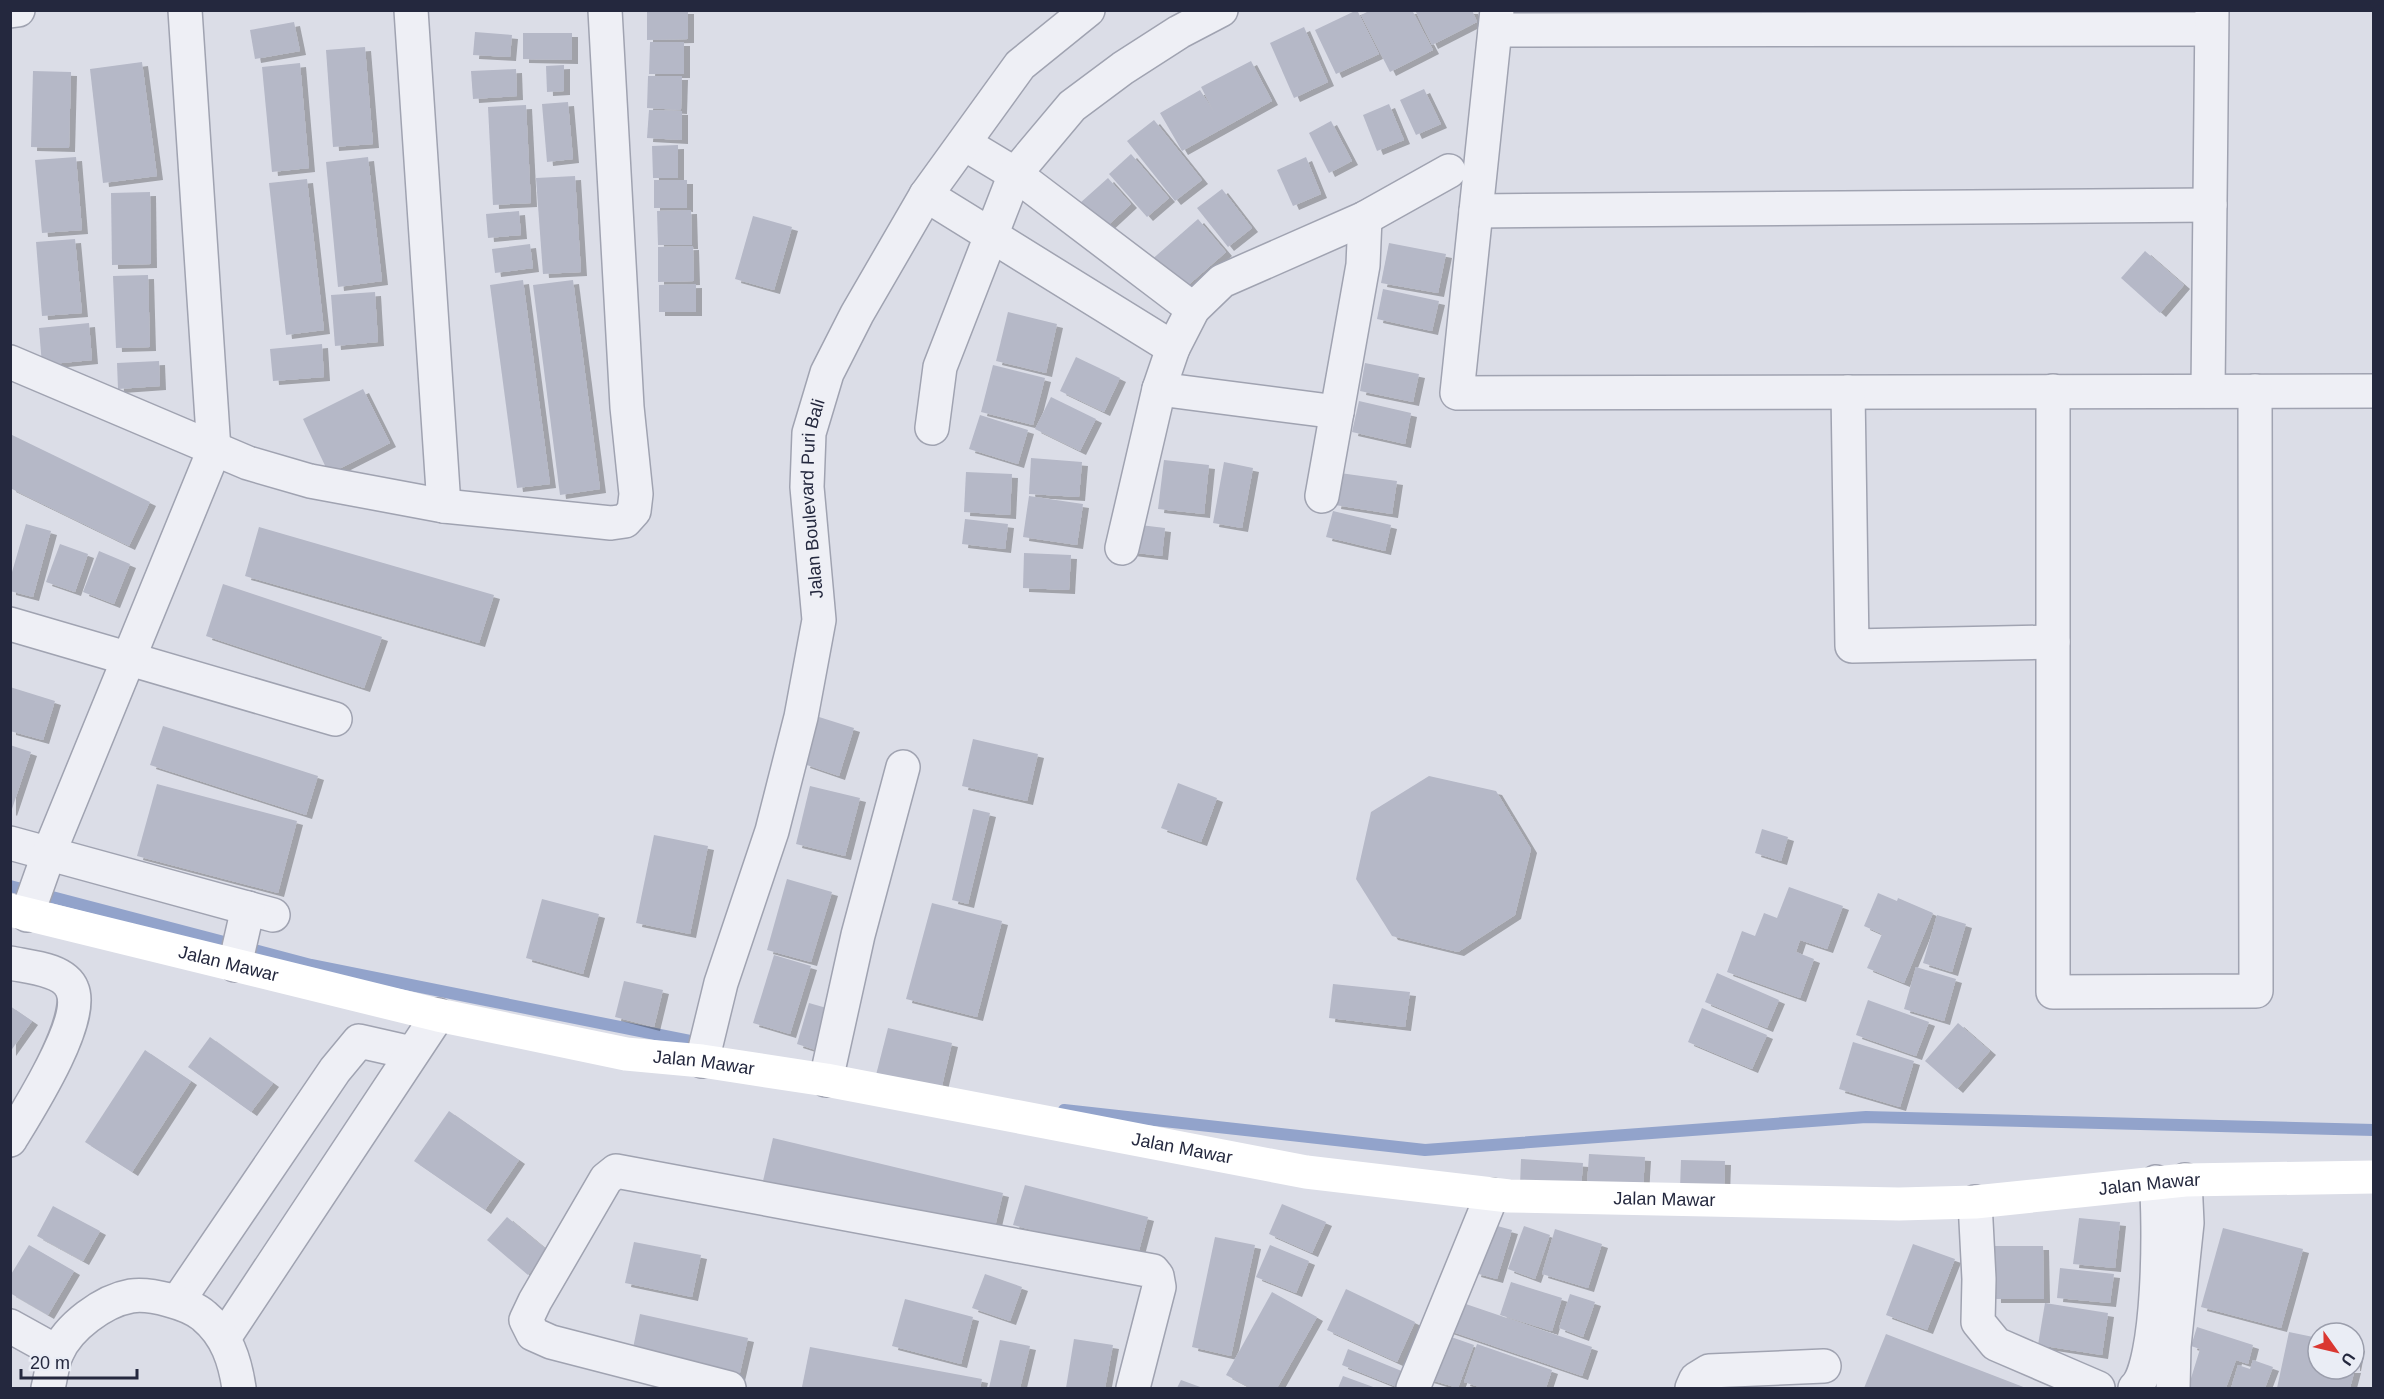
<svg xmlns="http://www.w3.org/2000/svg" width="2384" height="1399" viewBox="0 0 2384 1399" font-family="Arial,sans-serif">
  <defs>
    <filter id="shadow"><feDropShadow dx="6" dy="4" stdDeviation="0" flood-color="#0004"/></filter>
  </defs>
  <rect width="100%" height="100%" fill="#dbdde7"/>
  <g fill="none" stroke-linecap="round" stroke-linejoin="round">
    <g stroke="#92a3cb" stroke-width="12">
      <polyline points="10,886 311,965 700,1043"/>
      <polyline points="1064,1110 1425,1150 1866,1117 2374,1130"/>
    </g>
  </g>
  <g fill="#b5b8c7" filter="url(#shadow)">
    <polygon points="647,10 688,10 688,39 647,40"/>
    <polygon points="1357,10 1379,54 1336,74 1315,30"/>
    <polygon points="1371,10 1412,10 1433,50 1390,72 1361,15"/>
    <polygon points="1415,10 1472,10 1477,22 1432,45"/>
    <polygon points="294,22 300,51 255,59 250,30"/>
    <polygon points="1304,27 1328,82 1294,98 1270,43"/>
    <polygon points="475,32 512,35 510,57 473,55"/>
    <polygon points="523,33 572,33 572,60 523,59"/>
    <polygon points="650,42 684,42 684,74 649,74"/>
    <polygon points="365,47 373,144 333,147 326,50"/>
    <polygon points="1251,61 1272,101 1182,151 1160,113 1200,90 1214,112 1201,87"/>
    <polygon points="142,62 157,176 103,183 90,69"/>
    <polygon points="300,63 309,168 272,172 262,67"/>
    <polygon points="564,65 564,91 547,92 546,66"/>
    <polygon points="516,69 517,96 473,99 471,71"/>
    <polygon points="33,71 71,72 69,148 31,147"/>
    <polygon points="648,76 682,76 681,110 647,108"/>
    <polygon points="1424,89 1441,124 1416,135 1400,100"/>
    <polygon points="568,102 573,159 547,162 542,104"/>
    <polygon points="1389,104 1404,140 1377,151 1363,115"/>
    <polygon points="526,105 531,203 493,205 488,107"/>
    <polygon points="649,110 682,111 682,140 647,138"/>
    <polygon points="1154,120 1202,180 1175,201 1127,141"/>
    <polygon points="1331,121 1352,161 1329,173 1309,133"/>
    <polygon points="678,145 678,178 653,178 652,146"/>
    <polygon points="1131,154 1169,198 1147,217 1109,174"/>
    <polygon points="76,157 82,230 42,233 35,160"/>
    <polygon points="368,157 382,281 338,287 326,162"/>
    <polygon points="1306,157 1321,194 1293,206 1277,170"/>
    <polygon points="575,176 581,272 543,274 536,178"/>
    <polygon points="1108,178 1131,204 1103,230 1080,203"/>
    <polygon points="307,179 324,330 286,335 269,183"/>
    <rect x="654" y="180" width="33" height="28"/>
    <polygon points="1222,189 1252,228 1228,247 1197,208"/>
    <polygon points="150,192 151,264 112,265 111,193"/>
    <polygon points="691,210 692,245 658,245 657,211"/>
    <polygon points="519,211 521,235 488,238 486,214"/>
    <polygon points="753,216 792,227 774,290 735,279"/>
    <polygon points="1198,219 1226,252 1177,295 1149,262"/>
    <polygon points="75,239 82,313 42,316 36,242"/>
    <polygon points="1389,243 1446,254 1438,293 1381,283"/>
    <polygon points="530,244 533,268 495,273 492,249"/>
    <polygon points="693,246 694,281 658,282 658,247"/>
    <polygon points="2145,251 2184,285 2160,313 2121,278"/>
    <polygon points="148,275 150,347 116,348 113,276"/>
    <polygon points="523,280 550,484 517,488 490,285"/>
    <polygon points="573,280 600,489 560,495 533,285"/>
    <polygon points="696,284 696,312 659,312 659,285"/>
    <polygon points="1383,289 1439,301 1432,331 1377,319"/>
    <polygon points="375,292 378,342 335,346 331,295"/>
    <polygon points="1008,312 1057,324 1046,373 996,361"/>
    <polygon points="89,323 92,360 42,365 39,328"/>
    <polygon points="322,344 324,377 273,381 270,349"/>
    <polygon points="1076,357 1120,378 1104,412 1060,391"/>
    <polygon points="159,361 160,386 118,389 117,363"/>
    <polygon points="1365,363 1419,374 1413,402 1360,391"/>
    <polygon points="993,365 1045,378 1033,425 981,412"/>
    <polygon points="363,389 390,443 329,474 303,419"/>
    <polygon points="1051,397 1096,419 1080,451 1035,429"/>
    <polygon points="1359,401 1411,413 1405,444 1352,432"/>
    <polygon points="980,415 1028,430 1018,464 969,449"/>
    <polygon points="10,434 150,502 129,546 10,488"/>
    <polygon points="1031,458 1082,462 1079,497 1029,494"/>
    <polygon points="1164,460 1209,465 1204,514 1158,509"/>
    <polygon points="1224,462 1253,468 1242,528 1213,523"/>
    <polygon points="966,472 1012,474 1010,515 964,512"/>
    <polygon points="1340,473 1397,481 1392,514 1335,505"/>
    <polygon points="1029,496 1083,504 1077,545 1023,537"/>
    <polygon points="1333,511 1391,525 1385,551 1326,537"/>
    <polygon points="965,519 1008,524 1005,549 962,544"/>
    <polygon points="26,524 51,531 33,597 10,591 10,579"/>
    <polygon points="1132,524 1165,528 1162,556 1129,552"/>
    <polygon points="259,527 494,595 479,643 245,576"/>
    <polygon points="60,544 88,554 75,592 46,582"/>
    <polygon points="99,551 130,564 114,604 83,592"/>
    <polygon points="1024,553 1071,555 1069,590 1023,588"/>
    <polygon points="223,584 382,637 364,688 206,636"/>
    <polygon points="10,687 55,701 43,740 10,731"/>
    <polygon points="819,717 854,728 839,776 804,764"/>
    <polygon points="163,726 318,776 306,815 150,765"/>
    <polygon points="973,739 1038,754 1027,801 962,786"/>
    <polygon points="10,745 31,752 11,812 10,811"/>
    <polygon points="1429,776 1496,791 1531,849 1515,915 1458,952 1392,936 1356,879 1371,812"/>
    <polygon points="1178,783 1217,798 1201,842 1161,828"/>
    <polygon points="157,784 297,821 278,893 137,856"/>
    <polygon points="810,786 860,798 845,856 796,844"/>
    <polygon points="973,809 990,813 968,904 952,900"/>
    <polygon points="1762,829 1788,837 1781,861 1755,853"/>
    <polygon points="654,835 708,846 690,934 636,923"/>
    <polygon points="787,879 832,892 811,962 767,950"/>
    <polygon points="1789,887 1843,906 1827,949 1800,940 1796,952 1814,959 1800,998 1727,972 1742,931 1755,936 1764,913 1777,918"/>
    <polygon points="1878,893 1897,901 1898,898 1933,913 1904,983 1867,968 1882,934 1864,926"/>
    <polygon points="542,899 599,914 583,974 526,958"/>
    <polygon points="932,903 1002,921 977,1017 906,999"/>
    <polygon points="1937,915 1966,924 1952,972 1923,963"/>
    <polygon points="774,955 811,966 790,1034 753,1023"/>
    <polygon points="1916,967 1956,979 1944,1021 1904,1009"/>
    <polygon points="1717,973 1779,1000 1767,1028 1705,1002"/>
    <polygon points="624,981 663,990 654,1027 615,1017"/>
    <polygon points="1333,984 1410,992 1405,1027 1329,1018"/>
    <polygon points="1868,1000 1929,1022 1916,1056 1856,1035"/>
    <polygon points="809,1003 837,1011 825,1053 797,1044"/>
    <polygon points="10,1006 32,1021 10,1052"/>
    <polygon points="1702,1008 1767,1035 1752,1069 1688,1042"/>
    <polygon points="1958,1023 1990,1051 1957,1089 1925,1061"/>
    <polygon points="888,1028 952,1043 941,1090 876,1075"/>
    <polygon points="210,1037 273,1083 251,1112 188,1067"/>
    <polygon points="1853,1042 1914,1061 1900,1107 1839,1089"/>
    <polygon points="145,1050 191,1081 132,1172 85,1142"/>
    <polygon points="449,1111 519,1160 485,1210 414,1161"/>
    <polygon points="773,1138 1003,1193 993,1235 763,1181"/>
    <polygon points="1589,1154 1645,1157 1643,1190 1587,1187"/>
    <polygon points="1521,1159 1583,1163 1581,1189 1520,1186"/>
    <polygon points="1681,1160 1725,1161 1724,1190 1680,1189"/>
    <polygon points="1025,1185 1148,1217 1137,1258 1013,1225"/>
    <polygon points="1282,1204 1326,1222 1312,1253 1269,1234"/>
    <polygon points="53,1206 100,1231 83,1261 37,1236"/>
    <polygon points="507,1217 548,1251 528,1275 487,1240"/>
    <polygon points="2079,1218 2120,1222 2115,1268 2073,1264"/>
    <polygon points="1490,1224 1512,1230 1497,1279 1475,1273"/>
    <polygon points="1524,1226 1550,1235 1535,1279 1508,1269"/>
    <polygon points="2223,1228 2303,1249 2281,1328 2201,1307"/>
    <polygon points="1555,1229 1602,1244 1588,1288 1542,1274"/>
    <polygon points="1215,1237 1255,1245 1231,1356 1192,1347"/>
    <polygon points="634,1242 701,1255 692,1297 625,1283"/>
    <polygon points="1913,1244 1955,1259 1927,1330 1886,1315"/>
    <polygon points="29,1245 74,1271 48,1315 10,1293 10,1276"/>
    <polygon points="1270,1245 1309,1261 1296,1293 1256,1277"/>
    <polygon points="1994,1246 2043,1246 2044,1299 1995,1299"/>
    <polygon points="2060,1268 2114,1274 2110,1303 2057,1298"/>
    <polygon points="985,1274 1022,1287 1010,1321 972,1308"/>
    <polygon points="1511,1282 1562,1298 1552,1331 1500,1315"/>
    <polygon points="1346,1289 1415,1322 1397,1362 1327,1330"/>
    <polygon points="1272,1292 1317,1317 1277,1388 1251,1388 1226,1375"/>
    <polygon points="1570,1294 1595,1302 1583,1337 1559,1328"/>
    <polygon points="905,1299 973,1317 961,1364 892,1346"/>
    <polygon points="1457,1301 1592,1347 1582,1376 1447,1330"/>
    <polygon points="2045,1303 2108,1313 2102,1355 2038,1345"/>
    <polygon points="640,1314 748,1338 739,1377 632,1353"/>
    <polygon points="2197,1327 2253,1345 2248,1364 2236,1360 2226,1388 2188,1388 2200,1349 2191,1346"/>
    <polygon points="1437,1332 1474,1345 1458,1388 1421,1377"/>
    <polygon points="2289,1332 2318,1338 2318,1369 2355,1369 2350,1388 2277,1388"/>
    <polygon points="1886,1334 2026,1388 1864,1388"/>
    <polygon points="1074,1339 1113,1345 1105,1388 1066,1388"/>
    <polygon points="1000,1340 1030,1346 1020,1388 989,1388"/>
    <polygon points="1477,1344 1552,1370 1546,1388 1482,1388 1464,1382"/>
    <polygon points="2354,1345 2359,1347 2355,1367 2354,1367"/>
    <polygon points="810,1347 982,1379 980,1388 802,1387"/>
    <polygon points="1348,1349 1404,1372 1397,1387 1342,1365"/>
    <polygon points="2253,1360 2273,1367 2265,1388 2231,1388 2238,1365 2250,1369"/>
    <polygon points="1343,1376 1376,1388 1338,1388"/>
    <polygon points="1181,1380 1203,1388 1177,1388"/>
  </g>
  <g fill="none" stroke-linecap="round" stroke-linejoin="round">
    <defs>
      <g id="street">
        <polyline points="411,10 444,506"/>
        <polyline points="1497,10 1457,393 2374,391"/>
        <polyline points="10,11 18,10"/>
        <polyline points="1495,30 2211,29"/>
        <polyline points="965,144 1015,174 1193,309"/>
        <polyline points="926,195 1173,348"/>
        <polyline points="1476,211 2210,205"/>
        <polyline points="10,362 248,463 310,481 444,506 611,523 625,521 634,511 636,494 627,407 605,10"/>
        <polyline points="1159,389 1173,348 1193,309 1222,281 1365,218 1449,171"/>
        <polyline points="2053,391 2053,992 2256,991 2255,391"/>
        <polyline points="2208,391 2212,10"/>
        <polyline points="1848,392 1852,646 2053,642"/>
        <polyline points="932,428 940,367 1015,174 1072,106 1123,68 1179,32 1221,10"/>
        <polyline points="1322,496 1363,265 1365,218"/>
        <polyline points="1122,548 1159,389 1337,412"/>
        <polyline points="10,624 335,719"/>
        <polyline points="10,843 273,915"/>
        <polyline points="27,915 49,853 214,450 185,10"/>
        <path d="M10,963C29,967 64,969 72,989C86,1020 27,1112 10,1140"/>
        <polyline points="235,965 248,908"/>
        <path id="s1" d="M702,1061L721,983L772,831L801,717L819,620L807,487L809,433L827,373L857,314L926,195L1020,65L1088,10"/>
        <polyline points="826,1080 858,935 903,767"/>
        <polyline points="1975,1202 1979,1279 1978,1322 1996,1344 2098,1388"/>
        <polyline points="178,1301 335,1070 359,1041 412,1053"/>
        <polyline points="10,1326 57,1352"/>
        <polyline points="224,1338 438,1015"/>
        <path d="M48,1388C51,1377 52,1363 57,1353C68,1327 103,1301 131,1296C150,1293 189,1303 204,1316C227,1335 235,1361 239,1388"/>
        <polyline points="729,1388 551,1342 533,1334 526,1320 535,1301 606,1179 616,1171 1153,1271 1157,1276 1159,1287 1133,1388"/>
        <polyline points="1413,1388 1492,1195"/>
        <polyline points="1692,1388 1696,1379 1709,1371 1824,1366"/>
        <path d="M2135,1388C2160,1365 2160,1219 2156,1182"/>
        <polyline points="2173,1388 2174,1346 2187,1223 2185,1180"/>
      </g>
    </defs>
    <use href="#street" stroke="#a0a3b1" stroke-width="36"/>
    <use href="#street" stroke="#eeeff5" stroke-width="33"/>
    <path stroke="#fff" stroke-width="33" id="s2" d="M10,910L438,1015L626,1054L702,1061L826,1080L1306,1172L1509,1196L1899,1204L1975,1202L2185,1180L2374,1177"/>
  </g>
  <g text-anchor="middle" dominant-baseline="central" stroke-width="4.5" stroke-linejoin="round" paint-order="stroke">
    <g font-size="18" fill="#24283e" stroke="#eaedf5">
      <text stroke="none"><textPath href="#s1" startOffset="579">Jalan Boulevard Puri Bali</textPath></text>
      <text stroke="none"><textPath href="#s2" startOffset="225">Jalan Mawar</textPath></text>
      <text stroke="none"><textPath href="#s2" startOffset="711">Jalan Mawar</textPath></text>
      <text stroke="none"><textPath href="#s2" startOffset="1197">Jalan Mawar</textPath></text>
      <text stroke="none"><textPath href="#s2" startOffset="2169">Jalan Mawar</textPath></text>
      <text stroke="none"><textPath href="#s2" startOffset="1683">Jalan Mawar</textPath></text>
    </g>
  </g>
  <rect width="2384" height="1399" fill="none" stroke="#24283e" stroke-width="24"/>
  <g transform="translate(2336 1351) rotate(124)"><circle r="28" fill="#eaedf5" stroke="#9b9eac" stroke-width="1.5"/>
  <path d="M0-4.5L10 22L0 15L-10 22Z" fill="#da3731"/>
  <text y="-9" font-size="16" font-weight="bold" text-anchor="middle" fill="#24283e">U</text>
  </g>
  <path d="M21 1369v9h116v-9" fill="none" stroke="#24283e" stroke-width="3"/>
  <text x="30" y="1369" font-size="18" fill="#24283e" stroke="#eaedf5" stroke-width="4.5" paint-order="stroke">20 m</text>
</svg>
